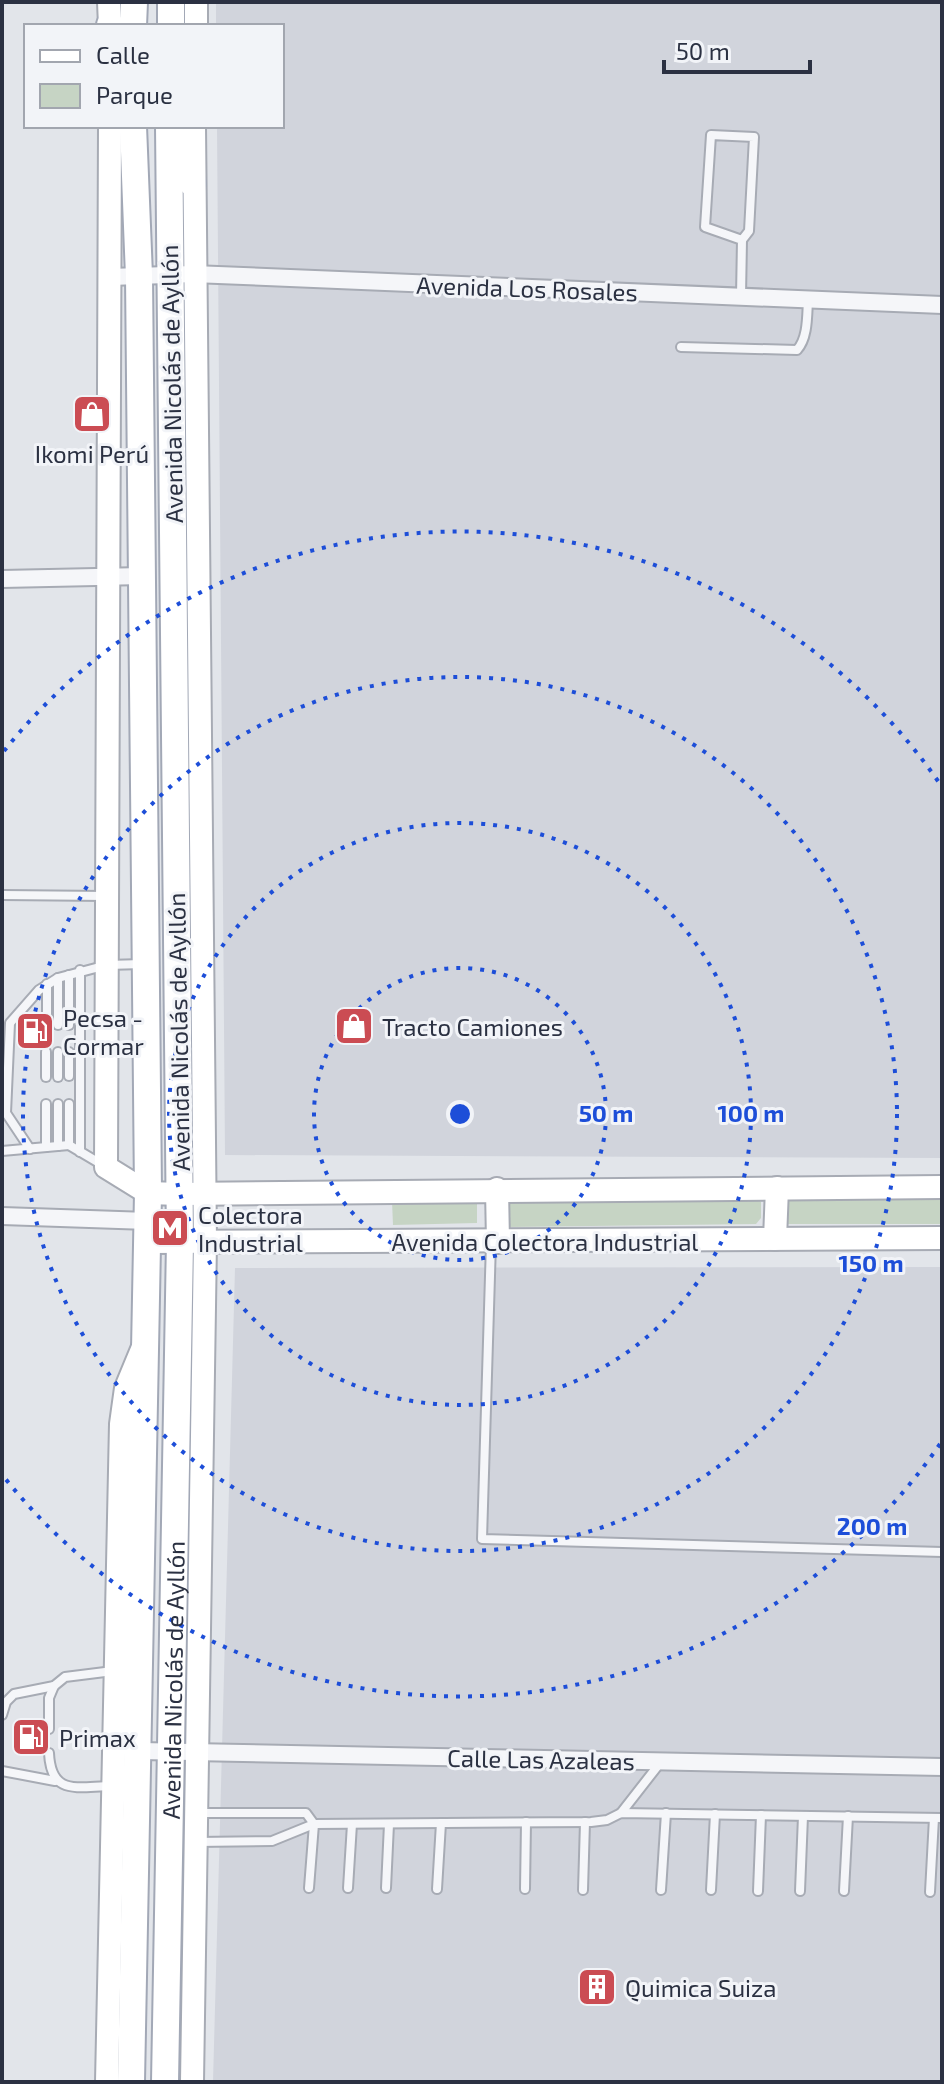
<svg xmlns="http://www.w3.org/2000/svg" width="944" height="2084" viewBox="0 0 944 2084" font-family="'Exo 2',sans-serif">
  <rect width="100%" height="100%" fill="#e2e5ea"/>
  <g fill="#d1d4dc">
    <polygon points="216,2 942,2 942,1158 225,1155 217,126 282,126 282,26 216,26"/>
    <polygon points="942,1267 942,2082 213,2082 235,1268"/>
  </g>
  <g fill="#c6d4c4">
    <polygon points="757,1199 761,1202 761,1218 756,1224 506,1227 502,1201"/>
    <polygon points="942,1199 942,1224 785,1224 781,1200"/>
    <polygon points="392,1201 473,1201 477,1204 477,1223 393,1225"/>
  </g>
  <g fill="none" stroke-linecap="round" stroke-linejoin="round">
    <defs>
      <g id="lane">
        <polyline points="741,296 742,240 749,231 754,137 711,135 705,227 742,240"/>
        <path d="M681,347L797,350C808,338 807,316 808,300"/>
        <polyline points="2,895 106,896"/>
        <polyline points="47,1025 47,984"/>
        <polyline points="58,1025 58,978"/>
        <polyline points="69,1025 69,975"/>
        <polyline points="46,1052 46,1077"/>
        <polyline points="58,1052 58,1077"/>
        <polyline points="69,1076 69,1052"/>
        <polyline points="69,1104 69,1145 101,1164"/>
        <polyline points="58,1146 58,1104"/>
        <polyline points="46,1147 46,1104"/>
        <polyline points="30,1149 6,1113 10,1023 39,990 58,978 107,965 143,964"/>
        <polyline points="2,1151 69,1145"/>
        <polyline points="80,1152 80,970"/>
        <polyline points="491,1243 482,1539 942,1552"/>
        <polyline points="2,1715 6,1702 14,1694 54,1686 65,1677 113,1671"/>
        <polyline points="49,1729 49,1698 54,1686"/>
        <path d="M49,1753C51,1797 78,1786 112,1786"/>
        <polyline points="2,1771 55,1781"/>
        <polyline points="197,1813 306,1813 314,1824 309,1888"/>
        <polyline points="621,1813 660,1763"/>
        <polyline points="196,1842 272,1841 314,1824 591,1822 607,1820 621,1813 942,1818"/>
        <polyline points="348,1888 352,1824"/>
        <polyline points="386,1888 389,1824"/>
        <polyline points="437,1889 441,1823"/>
        <polyline points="525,1889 526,1822"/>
        <polyline points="583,1890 585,1822"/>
        <polyline points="661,1890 666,1813"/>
        <polyline points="711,1890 715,1814"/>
        <polyline points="758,1891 761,1815"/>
        <polyline points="800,1891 803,1816"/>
        <polyline points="844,1891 848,1816"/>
        <polyline points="930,1892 934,1818"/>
      </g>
      <g id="street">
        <polyline points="111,277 193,274 942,305"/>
        <polyline points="2,579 143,576"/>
        <polyline points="2,1216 148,1221"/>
        <polyline points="140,1751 942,1767"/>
      </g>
      <g id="secondary">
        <polyline points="109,2 110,26"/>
        <polyline points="196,26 196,2"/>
        <polyline points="110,126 106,1167 148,1193 180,1194 942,1187"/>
        <polyline points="497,1189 498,1242"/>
        <polyline points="775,1239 777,1188"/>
        <polyline points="148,1242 942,1238"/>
        <polyline points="107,2082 121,1424 126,1388 143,1347"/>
        <polyline points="192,2082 205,1242 194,126"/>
      </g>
      <g id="primary">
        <polyline points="110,25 110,26"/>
        <polyline points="133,26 134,2"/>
        <polyline points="171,26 171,2"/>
        <polyline points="174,138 192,183"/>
        <polyline points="131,2082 148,1193 139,276 133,126"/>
        <path id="s1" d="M165,2082L180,1242L169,126"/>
      </g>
    </defs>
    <use href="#lane" stroke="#a7abb4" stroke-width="12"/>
    <use href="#street" stroke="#a7abb4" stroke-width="20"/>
    <use href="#secondary" stroke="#a7abb4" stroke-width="26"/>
    <use href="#primary" stroke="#a2a8b6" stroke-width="30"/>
    <use href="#lane" stroke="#f5f6f9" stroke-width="8"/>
    <use href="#street" stroke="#f5f6f9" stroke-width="16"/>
    <use href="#secondary" stroke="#fff" stroke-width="22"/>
    <use href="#primary" stroke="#fff" stroke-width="26"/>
  </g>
  <g fill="none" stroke="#1d4ed8" stroke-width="4" stroke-dasharray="4 8">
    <circle cx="460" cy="1114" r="146"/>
    <circle cx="460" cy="1114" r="291"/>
    <circle cx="460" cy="1114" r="437"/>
    <path d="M940 1444A583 583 0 0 1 4 1477M4 751A583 583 0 0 1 940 784"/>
  </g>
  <defs>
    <symbol id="shop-square" viewBox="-11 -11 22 22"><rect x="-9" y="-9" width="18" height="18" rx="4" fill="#cb4c53" stroke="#f2f4f8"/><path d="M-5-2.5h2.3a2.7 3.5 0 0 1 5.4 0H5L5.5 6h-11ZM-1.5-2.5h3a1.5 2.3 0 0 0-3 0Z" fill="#fff"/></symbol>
    <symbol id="fuel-square" viewBox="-11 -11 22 22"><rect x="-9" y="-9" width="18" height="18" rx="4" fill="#cb4c53" stroke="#f2f4f8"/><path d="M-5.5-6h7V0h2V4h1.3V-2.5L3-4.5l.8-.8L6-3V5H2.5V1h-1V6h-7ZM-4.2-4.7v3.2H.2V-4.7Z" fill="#fff"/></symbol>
    <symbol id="metro-square" viewBox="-11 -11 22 22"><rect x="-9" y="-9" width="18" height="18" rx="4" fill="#cb4c53" stroke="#f2f4f8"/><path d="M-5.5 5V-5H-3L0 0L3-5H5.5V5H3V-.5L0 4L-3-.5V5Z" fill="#fff"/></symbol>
    <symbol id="building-square" viewBox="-11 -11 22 22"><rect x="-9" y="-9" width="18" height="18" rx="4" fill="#cb4c53" stroke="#f2f4f8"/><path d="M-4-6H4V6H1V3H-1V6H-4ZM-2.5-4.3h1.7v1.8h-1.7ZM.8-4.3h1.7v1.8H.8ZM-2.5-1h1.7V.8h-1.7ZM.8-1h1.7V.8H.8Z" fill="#fff"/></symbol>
  </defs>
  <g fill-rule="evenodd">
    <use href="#shop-square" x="70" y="392" width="44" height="44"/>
    <use href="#shop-square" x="332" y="1004" width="44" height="44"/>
    <use href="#fuel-square" x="13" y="1009" width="44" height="44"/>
    <use href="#metro-square" x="148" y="1206" width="44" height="44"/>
    <use href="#fuel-square" x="9" y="1715" width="44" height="44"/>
    <use href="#building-square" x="575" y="1965" width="44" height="44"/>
  </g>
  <g text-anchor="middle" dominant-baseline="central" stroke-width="6" stroke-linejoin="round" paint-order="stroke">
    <g font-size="24" fill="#2b3142" stroke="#f2f4f8">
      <text transform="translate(527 288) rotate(2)">Avenida Los Rosales</text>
      <text transform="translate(171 384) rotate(-91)">Avenida Nicolás de Ayllón</text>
      <text transform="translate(178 1032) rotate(-91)">Avenida Nicolás de Ayllón</text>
      <text x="545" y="1241">Avenida Colectora Industrial</text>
      <text stroke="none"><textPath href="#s1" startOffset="402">Avenida Nicolás de Ayllón</textPath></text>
      <text transform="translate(541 1759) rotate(1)">Calle Las Azaleas</text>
    </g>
    <g font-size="24" fill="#2b3142" stroke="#f2f4f8" text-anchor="start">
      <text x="92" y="453" text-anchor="middle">Ikomi Perú</text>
      <text x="63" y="1017">Pecsa -<tspan x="63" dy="28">Cormar</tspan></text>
      <text x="382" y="1026">Tracto Camiones</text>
      <text x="198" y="1214">Colectora<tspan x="198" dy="28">Industrial</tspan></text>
      <text x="59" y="1737">Primax</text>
      <text x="625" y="1987">Quimica Suiza</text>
    </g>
  </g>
  <circle cx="460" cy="1114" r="12" fill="#1d4ed8" stroke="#f2f4f8" stroke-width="4"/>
  <g font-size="24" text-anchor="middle" font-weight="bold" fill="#1d4ed8" stroke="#f2f4f8" stroke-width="6" stroke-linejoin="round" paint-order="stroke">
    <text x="606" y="1122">50 m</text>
    <text x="751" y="1122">100 m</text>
    <text x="871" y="1272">150 m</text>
    <text x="872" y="1535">200 m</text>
  </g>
  <rect width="944" height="2084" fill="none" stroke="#2b3142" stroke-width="8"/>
  <rect x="24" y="24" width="260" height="104" fill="#f2f4f8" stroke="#a2a6af" stroke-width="2"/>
  <rect x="40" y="50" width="40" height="12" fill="#ffffff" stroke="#a2a6af" stroke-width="2"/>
  <text x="96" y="64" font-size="24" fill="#2b3142">Calle</text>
  <rect x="40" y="84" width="40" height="24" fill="#c6d4c4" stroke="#a2a6af" stroke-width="2"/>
  <text x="96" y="104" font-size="24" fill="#2b3142">Parque</text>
  <path d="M664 60v12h146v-12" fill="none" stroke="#2b3142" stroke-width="4"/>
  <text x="676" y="60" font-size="24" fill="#2b3142" stroke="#f2f4f8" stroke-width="6" paint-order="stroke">50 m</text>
</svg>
